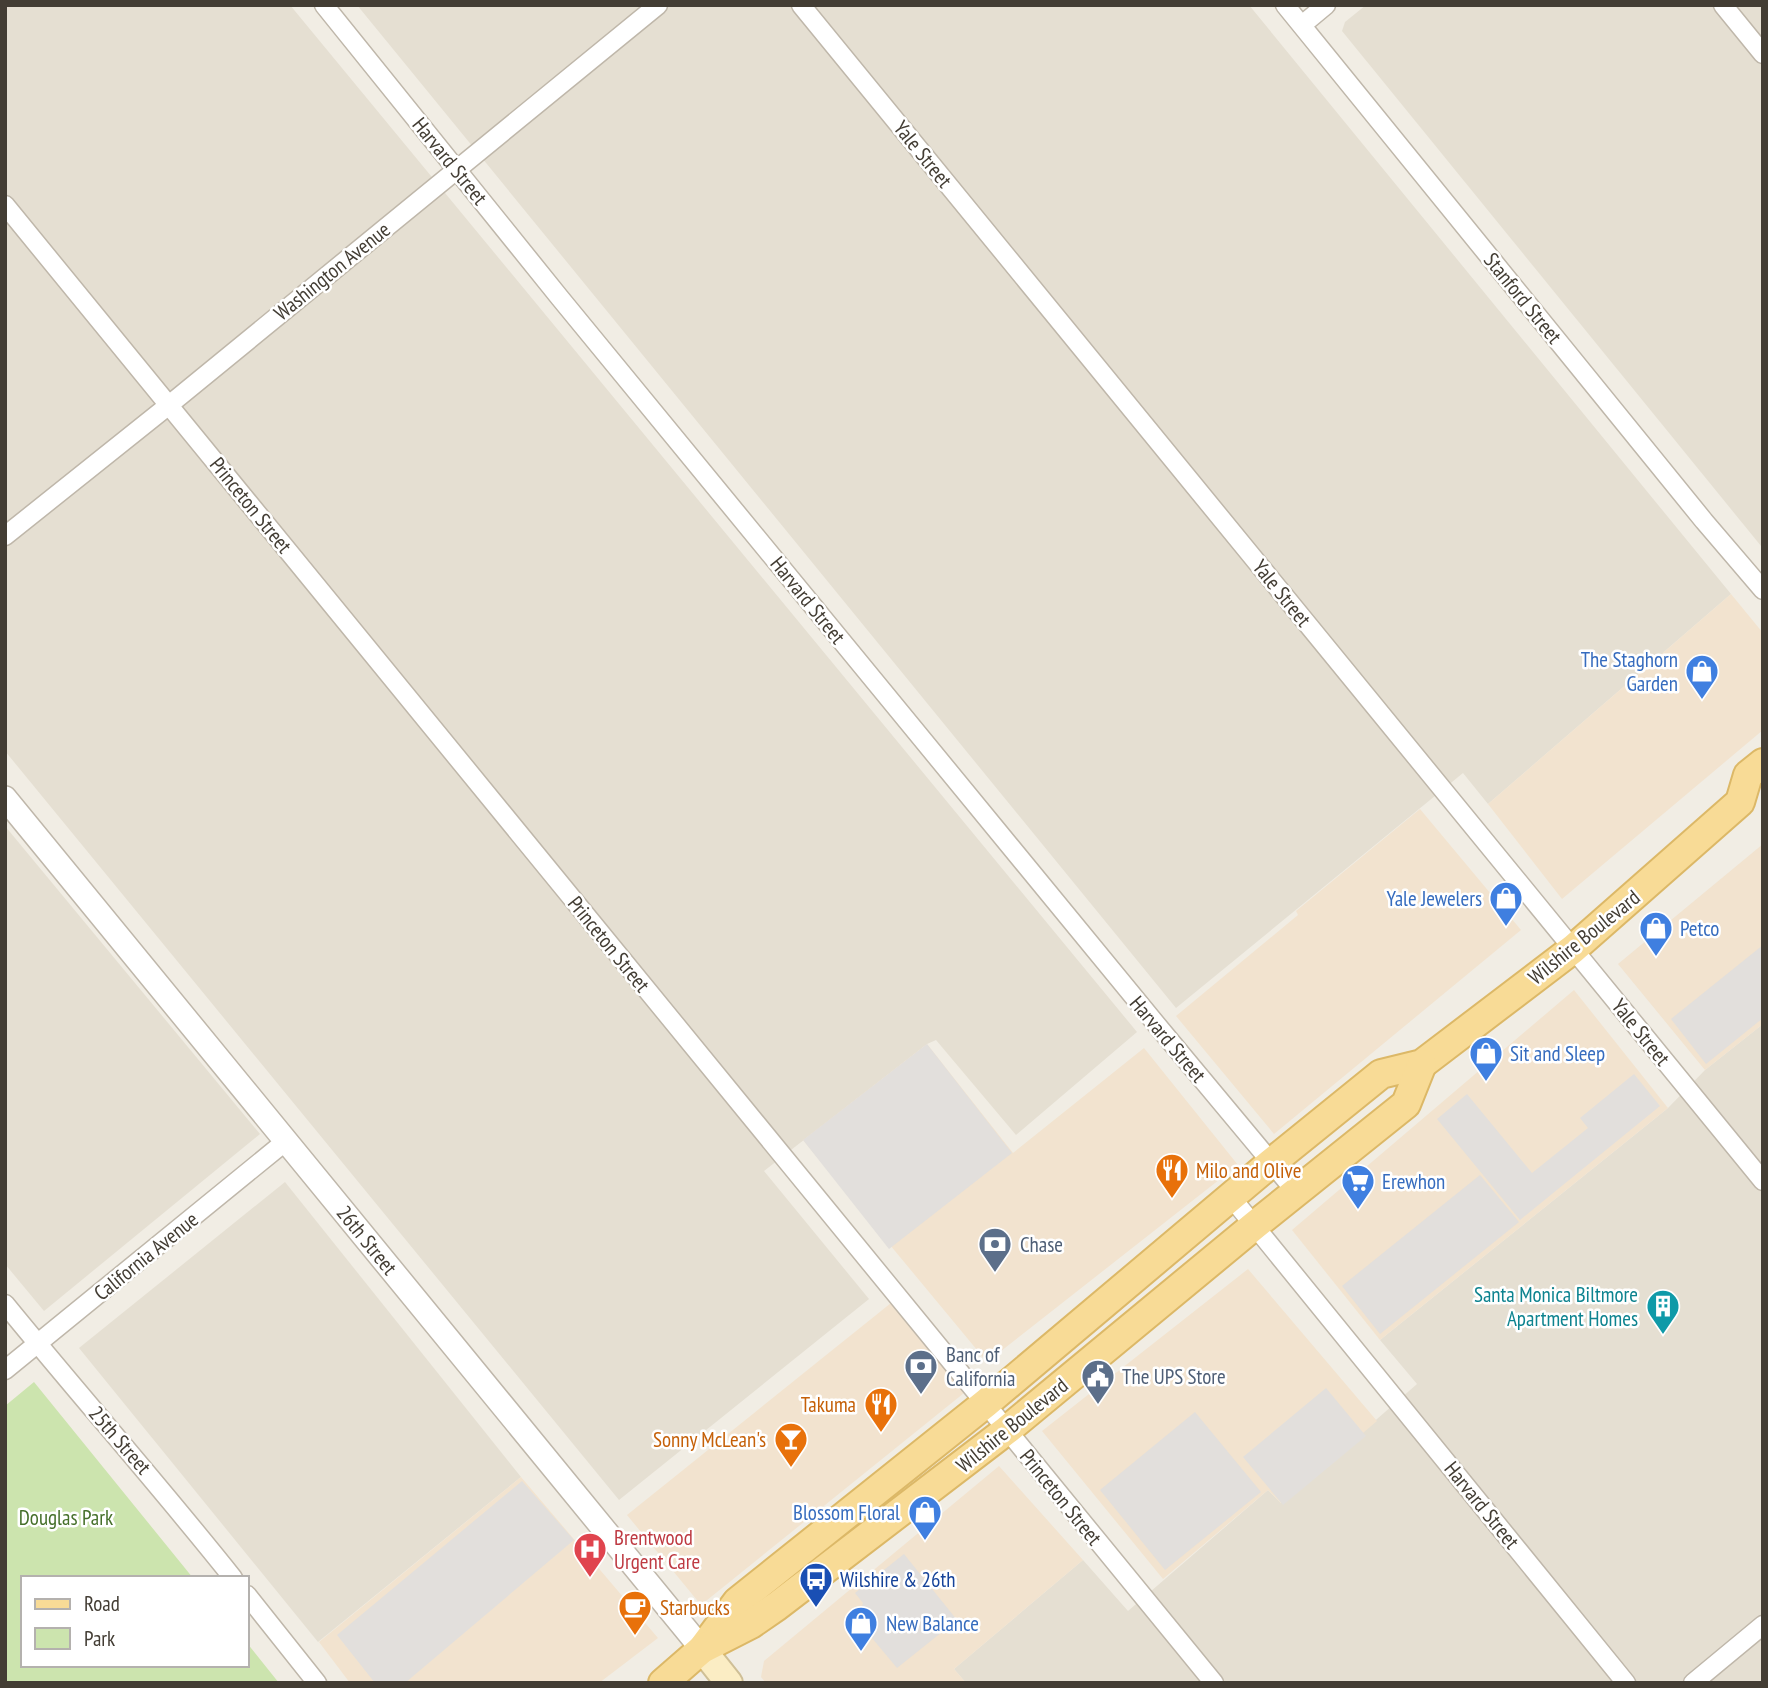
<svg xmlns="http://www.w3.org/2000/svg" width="1768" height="1688" viewBox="0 0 1768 1688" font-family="'PT Sans Narrow',sans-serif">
  <rect width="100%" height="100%" fill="#f1ede4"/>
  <g fill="#e5dfd2">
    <polygon points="5,5 290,5 1137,1032 1016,1135 936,1040 927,1044 764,1171 869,1299 619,1500 5,751"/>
    <polygon points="357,5 1249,5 1731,594 1488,804 1463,773 1176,1008"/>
    <polygon points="1366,5 1763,5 1763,544 1761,546 1342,31 1345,22"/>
    <polygon points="5,826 260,1134 44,1311 5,1264"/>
    <polygon points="1763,1024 1763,1683 966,1683 954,1669 1083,1560 1128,1611 1268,1490 1281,1503 1417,1384 1380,1340 1668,1108 1705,1070"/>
    <polygon points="285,1182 521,1477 318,1642 79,1348"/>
  </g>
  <g fill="#f2e3cf">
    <polygon points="1731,594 1763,633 1763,730 1562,899 1488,804"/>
    <polygon points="1420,809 1521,930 1274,1134 1176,1016 1298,915 1296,911"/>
    <polygon points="1763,844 1763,1024 1705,1070 1618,964"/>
    <polygon points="1574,990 1668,1108 1380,1340 1292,1230"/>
    <polygon points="927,1044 1013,1153 1144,1048 1238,1165 987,1362 803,1140"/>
    <polygon points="1248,1269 1377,1421 1281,1503 1268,1490 1163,1579 1042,1431"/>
    <polygon points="891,1303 964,1393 701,1605 627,1515"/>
    <polygon points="999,1466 1083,1560 954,1669 966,1683 766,1683 761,1677 764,1661"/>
    <polygon points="521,1477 658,1638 599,1683 350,1683 319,1642"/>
  </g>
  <polygon fill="#cce4ae" points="34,1382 193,1578 23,1578 23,1665 247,1665 247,1643 279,1683 5,1683 5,1406"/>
  <g fill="#e2dfdc">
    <polygon points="1763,945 1763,1018 1706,1064 1671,1019"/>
    <polygon points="927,1044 1012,1153 889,1249 803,1140"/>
    <polygon points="1634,1074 1660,1106 1520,1220 1437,1119 1467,1094 1532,1173 1588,1128 1580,1118"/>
    <polygon points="1480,1175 1519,1222 1380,1334 1342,1286"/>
    <polygon points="1326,1388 1366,1436 1283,1505 1243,1457"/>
    <polygon points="1195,1412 1261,1492 1165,1570 1100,1490"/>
    <polygon points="522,1481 574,1540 405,1683 375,1683 337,1635"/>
    <polygon points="904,1554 957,1620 897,1668 857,1620 863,1603 855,1593"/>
  </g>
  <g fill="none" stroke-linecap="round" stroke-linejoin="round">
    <defs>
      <g id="minor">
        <polyline points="324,5 560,298 1161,1030 1296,1192"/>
        <polyline points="801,5 1763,1181"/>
        <polyline points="1285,5 1704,521 1763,590"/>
        <polyline points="1723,5 1763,54"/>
        <polyline points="1302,25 1326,5"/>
        <polyline points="5,205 1214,1683"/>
        <polyline points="5,536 169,405 658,5"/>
        <polyline points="1231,1197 1626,1683"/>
        <path d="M5,1304C80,1396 159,1485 233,1578"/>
        <polyline points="5,1370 286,1141"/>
        <polyline points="247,1595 317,1683"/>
        <polyline points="1693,1683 1763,1625"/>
      </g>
      <polyline id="tertiary" points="5,798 702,1649"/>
      <polyline id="secondary" points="702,1649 729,1683"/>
      <g id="primary">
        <polyline points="702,1649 737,1602 986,1403 1271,1163 1381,1074 1422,1064 1573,949 1740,802 1748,775 1763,763"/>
        <polyline points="663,1683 702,1649 751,1624 777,1606 1007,1430 1255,1225 1406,1104 1422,1064"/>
      </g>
    </defs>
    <use href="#minor" stroke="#bfb7aa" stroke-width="21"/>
    <use href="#tertiary" stroke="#bfb7aa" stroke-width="26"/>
    <use href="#secondary" stroke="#cfbf96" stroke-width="30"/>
    <use href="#primary" stroke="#dcb867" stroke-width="32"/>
    <use href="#minor" stroke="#fff" stroke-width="18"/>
    <use href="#tertiary" stroke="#fff" stroke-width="23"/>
    <use href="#secondary" stroke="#fbedc4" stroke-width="26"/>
    <use href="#primary" stroke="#f8db96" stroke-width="28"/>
  </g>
  <defs>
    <symbol id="shop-pin" viewBox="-11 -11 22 30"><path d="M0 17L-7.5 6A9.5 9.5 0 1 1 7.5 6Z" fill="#3f7fe0" stroke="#fff"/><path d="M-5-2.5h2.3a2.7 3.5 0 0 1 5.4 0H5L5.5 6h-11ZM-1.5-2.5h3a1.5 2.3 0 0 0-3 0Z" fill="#fff"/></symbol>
    <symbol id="restaurant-pin" viewBox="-11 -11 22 30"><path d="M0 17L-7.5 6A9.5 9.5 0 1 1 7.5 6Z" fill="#e8710a" stroke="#fff"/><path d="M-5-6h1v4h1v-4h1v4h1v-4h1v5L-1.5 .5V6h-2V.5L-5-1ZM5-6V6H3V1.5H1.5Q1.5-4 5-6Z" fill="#fff"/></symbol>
    <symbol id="supermarket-pin" viewBox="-11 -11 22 30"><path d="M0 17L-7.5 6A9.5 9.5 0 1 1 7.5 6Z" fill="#3f7fe0" stroke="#fff"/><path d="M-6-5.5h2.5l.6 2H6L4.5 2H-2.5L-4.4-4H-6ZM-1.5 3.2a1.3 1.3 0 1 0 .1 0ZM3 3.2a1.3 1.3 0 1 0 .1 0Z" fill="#fff"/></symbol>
    <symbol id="bank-pin" viewBox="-11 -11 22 30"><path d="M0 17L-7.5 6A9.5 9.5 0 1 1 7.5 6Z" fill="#5c6f8a" stroke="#fff"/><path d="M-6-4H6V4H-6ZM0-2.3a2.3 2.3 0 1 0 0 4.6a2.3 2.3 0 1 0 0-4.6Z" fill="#fff"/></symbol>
    <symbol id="building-pin" viewBox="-11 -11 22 30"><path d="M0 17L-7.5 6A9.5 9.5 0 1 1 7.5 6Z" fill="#0f9aa8" stroke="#fff"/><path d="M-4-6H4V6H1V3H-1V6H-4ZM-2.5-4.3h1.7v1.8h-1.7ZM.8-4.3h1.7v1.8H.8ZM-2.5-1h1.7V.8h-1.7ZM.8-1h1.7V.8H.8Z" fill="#fff"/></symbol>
    <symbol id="civic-pin" viewBox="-11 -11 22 30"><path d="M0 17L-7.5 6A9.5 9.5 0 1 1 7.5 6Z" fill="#5c6f8a" stroke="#fff"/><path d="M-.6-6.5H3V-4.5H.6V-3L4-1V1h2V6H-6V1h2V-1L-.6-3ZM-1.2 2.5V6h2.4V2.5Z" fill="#fff"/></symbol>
    <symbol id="bar-pin" viewBox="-11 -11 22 30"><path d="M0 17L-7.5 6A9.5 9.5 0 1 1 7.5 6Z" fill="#e8710a" stroke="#fff"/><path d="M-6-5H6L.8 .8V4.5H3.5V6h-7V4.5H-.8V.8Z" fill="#fff"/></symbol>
    <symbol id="hospital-pin" viewBox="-11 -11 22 30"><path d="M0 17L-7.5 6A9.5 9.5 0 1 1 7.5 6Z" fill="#e0444e" stroke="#fff"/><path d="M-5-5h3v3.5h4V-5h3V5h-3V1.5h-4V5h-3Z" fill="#fff"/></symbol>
    <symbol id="bus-pin" viewBox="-11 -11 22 30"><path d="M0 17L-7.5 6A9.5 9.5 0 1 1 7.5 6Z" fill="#1a4fb4" stroke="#fff"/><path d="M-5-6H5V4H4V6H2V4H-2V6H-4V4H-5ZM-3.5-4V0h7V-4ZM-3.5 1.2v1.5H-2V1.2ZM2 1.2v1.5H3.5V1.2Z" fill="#fff"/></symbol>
    <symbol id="cafe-pin" viewBox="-11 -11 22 30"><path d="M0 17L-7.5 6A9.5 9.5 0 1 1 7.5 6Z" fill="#e8710a" stroke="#fff"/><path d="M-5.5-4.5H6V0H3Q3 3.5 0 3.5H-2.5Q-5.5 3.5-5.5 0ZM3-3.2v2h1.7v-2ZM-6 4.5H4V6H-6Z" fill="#fff"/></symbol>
  </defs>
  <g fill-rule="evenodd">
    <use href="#shop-pin" x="1683" y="652" width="38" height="52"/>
    <use href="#shop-pin" x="1487" y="879" width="38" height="52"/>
    <use href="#shop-pin" x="1637" y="909" width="38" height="52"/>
    <use href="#shop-pin" x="1467" y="1034" width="38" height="52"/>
    <use href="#restaurant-pin" x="1153" y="1151" width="38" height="52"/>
    <use href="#supermarket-pin" x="1339" y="1162" width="38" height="52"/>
    <use href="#bank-pin" x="976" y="1225" width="38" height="52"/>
    <use href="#building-pin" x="1644" y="1287" width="38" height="52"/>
    <use href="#bank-pin" x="902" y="1347" width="38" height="52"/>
    <use href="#civic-pin" x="1079" y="1357" width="38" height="52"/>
    <use href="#restaurant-pin" x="862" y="1385" width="38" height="52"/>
    <use href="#bar-pin" x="772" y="1420" width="38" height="52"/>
    <use href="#shop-pin" x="906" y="1493" width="38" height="52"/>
    <use href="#hospital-pin" x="571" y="1530" width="38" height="52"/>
    <use href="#bus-pin" x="797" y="1560" width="38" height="52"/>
    <use href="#cafe-pin" x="616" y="1588" width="38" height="52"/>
    <use href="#shop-pin" x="842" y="1604" width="38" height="52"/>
  </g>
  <g text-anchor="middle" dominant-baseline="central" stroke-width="5" stroke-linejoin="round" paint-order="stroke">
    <g font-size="21" fill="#433d34" stroke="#fff">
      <text transform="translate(923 154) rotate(51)">Yale Street</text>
      <text transform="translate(450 161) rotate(51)">Harvard Street</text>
      <text transform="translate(332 271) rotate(-39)">Washington Avenue</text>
      <text transform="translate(1523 298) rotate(51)">Stanford Street</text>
      <text transform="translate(251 505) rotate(51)">Princeton Street</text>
      <text transform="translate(1282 593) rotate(51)">Yale Street</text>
      <text transform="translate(808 600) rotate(51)">Harvard Street</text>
      <text transform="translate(1584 937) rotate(-39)">Wilshire Boulevard</text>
      <text transform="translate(609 944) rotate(51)">Princeton Street</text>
      <text transform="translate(1641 1032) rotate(51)">Yale Street</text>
      <text transform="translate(1168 1039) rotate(50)">Harvard Street</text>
      <text transform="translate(367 1240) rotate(51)">26th Street</text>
      <text transform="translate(146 1256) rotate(-39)">California Avenue</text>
      <text transform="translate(1012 1425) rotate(-39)">Wilshire Boulevard</text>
      <text transform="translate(120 1440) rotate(49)">25th Street</text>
      <text transform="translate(1061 1497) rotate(51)">Princeton Street</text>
      <text transform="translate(1482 1505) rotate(51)">Harvard Street</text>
    </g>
    <g font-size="21" fill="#366cbe" stroke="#fff" text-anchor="start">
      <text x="1678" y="659" text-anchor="end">The Staghorn<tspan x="1678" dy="24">Garden</tspan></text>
      <text x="1482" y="898" text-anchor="end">Yale Jewelers</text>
      <text x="1680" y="928">Petco</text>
      <text x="1510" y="1053">Sit and Sleep</text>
      <text x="1382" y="1181">Erewhon</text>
      <text x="900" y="1512" text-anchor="end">Blossom Floral</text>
      <text x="886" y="1623">New Balance</text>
    </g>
    <g font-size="21" fill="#c56008" stroke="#fff" text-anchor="start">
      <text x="1196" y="1170">Milo and Olive</text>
      <text x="856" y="1404" text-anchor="end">Takuma</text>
      <text x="766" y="1439" text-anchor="end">Sonny McLean's</text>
      <text x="660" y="1607">Starbucks</text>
    </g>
    <g font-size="21" fill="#4e5e75" stroke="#fff" text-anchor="start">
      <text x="1020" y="1244">Chase</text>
      <text x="946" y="1354">Banc of<tspan x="946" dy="24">California</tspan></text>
      <text x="1122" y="1376">The UPS Store</text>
    </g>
    <g font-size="21" fill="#0d838f" stroke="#fff" text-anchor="end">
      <text x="1638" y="1294">Santa Monica Biltmore<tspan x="1638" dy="24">Apartment Homes</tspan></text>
    </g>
    <g font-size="21" fill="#46702b" stroke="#fff">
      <text x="66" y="1517">Douglas Park</text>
    </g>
    <g font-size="21" fill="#be3a42" stroke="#fff" text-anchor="start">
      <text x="614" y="1537">Brentwood<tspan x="614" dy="24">Urgent Care</tspan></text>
    </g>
    <g font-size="21" fill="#164399" stroke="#fff" text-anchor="start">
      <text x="840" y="1579">Wilshire &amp; 26th</text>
    </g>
  </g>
  <rect width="1768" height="1688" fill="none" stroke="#433d34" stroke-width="14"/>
  <rect x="21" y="1576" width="228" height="91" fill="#ffffff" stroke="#b4b1ae" stroke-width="2"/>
  <rect x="35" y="1599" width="35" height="10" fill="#f8db96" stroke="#b4b1ae" stroke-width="2"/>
  <text x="84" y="1611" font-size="21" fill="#433d34">Road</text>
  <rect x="35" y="1628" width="35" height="21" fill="#cce4ae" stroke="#b4b1ae" stroke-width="2"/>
  <text x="84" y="1646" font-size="21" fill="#433d34">Park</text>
</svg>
